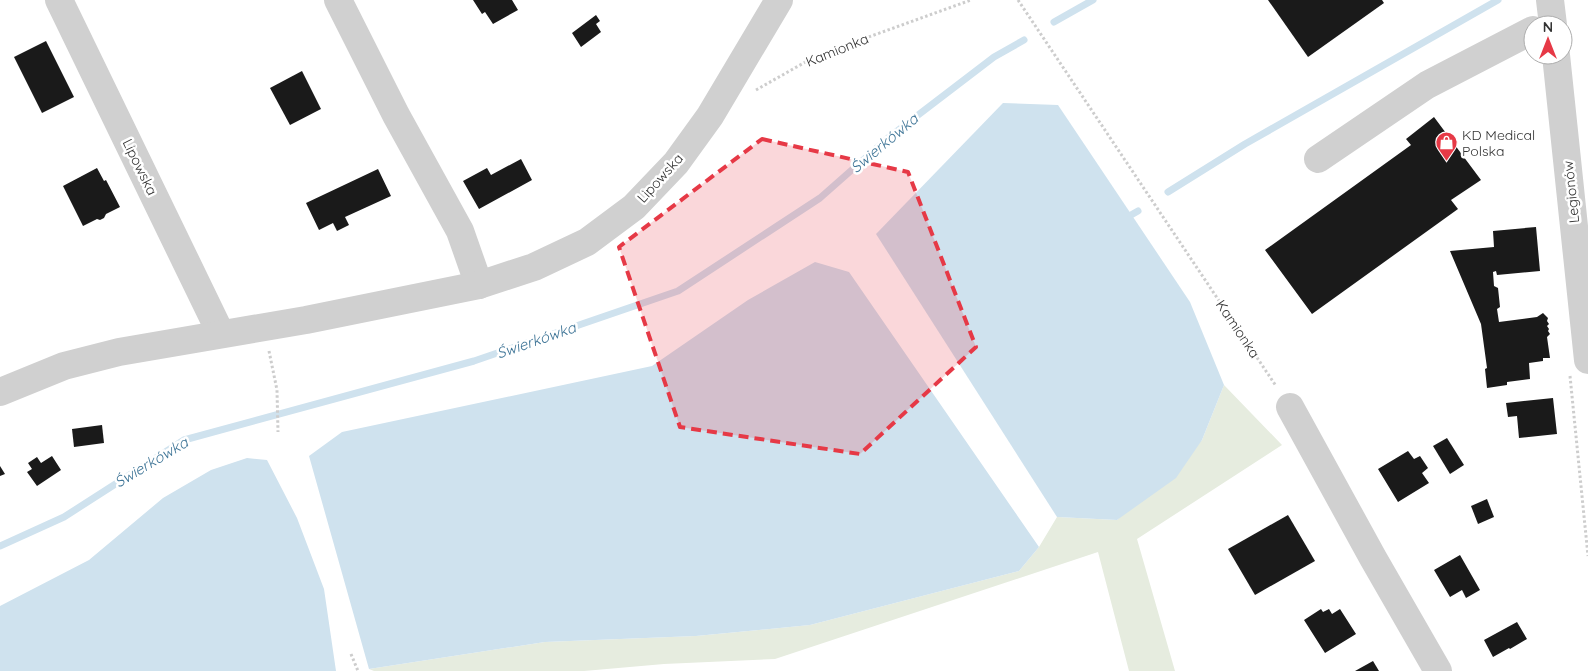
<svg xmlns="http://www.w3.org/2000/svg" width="1588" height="671" viewBox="0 0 1588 671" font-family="Quicksand,sans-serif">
  <rect width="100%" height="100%" fill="#fff"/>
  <polygon fill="#e6ecdf" points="1224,385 1282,445 1137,539 1175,671 1129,671 1098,552 775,659 664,664 584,671 374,671 369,669 545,642 696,636 810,625 1019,571 1039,547 1057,517 1117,520 1202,440"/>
  <g fill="#cfe2ee">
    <polygon points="1003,103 1058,105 1190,302 1224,385 1202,440 1176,478 1117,520 1057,517 876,234"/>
    <polygon points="815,262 849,272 1039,547 1019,571 810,625 696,636 545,642 369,669 309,456 342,432 652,366 748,300"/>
    <polygon points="247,458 267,460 297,518 324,589 336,671 0,671 0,606 89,560 163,498 211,470"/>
  </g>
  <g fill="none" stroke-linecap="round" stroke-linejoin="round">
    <g stroke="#cfe2ee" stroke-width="7">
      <polyline points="1054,22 1093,0"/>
      <polyline points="1168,192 1245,144 1498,0"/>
      <polyline points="1131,215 1138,211"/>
      <polyline points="0,546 64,517 184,440 474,361 678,291 820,198 888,138 994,57 1024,40"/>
    </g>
  </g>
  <g fill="#1a1a1a">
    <polygon points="473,0 512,0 518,10 493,24 485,12 482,14"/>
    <polygon points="1268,0 1382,0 1384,3 1308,57"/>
    <polygon points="596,15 600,21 596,24 601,32 581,47 572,33"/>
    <polygon points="46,41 74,97 42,113 14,57"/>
    <polygon points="302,71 321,109 290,125 270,88"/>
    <polygon points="1434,117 1481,180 1451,200 1458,209 1312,314 1265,250 1411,145 1406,139"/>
    <polygon points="521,159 532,180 479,209 463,181 487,168 491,175"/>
    <polygon points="97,168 104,181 106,180 120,207 106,214 104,218 100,220 97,219 83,226 63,186"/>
    <polygon points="378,169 391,196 345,217 349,225 337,231 333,223 319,230 306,203"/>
    <polygon points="1536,227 1540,271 1497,275 1496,271 1493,272 1494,286 1498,288 1500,307 1497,309 1499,322 1537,317 1543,313 1548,318 1547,321 1549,324 1547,326 1549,329 1548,331 1550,334 1547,337 1550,358 1543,358 1543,361 1529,363 1530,379 1507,382 1507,385 1487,388 1485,369 1487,368 1481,324 1450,251 1494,247 1493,231"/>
    <polygon points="1553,398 1557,434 1519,438 1517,416 1508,417 1506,403"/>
    <polygon points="102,425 104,443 74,447 72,429"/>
    <polygon points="1447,438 1464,465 1450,474 1433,446"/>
    <polygon points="1408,451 1414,459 1420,456 1428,468 1422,473 1429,483 1398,502 1378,469"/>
    <polygon points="52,456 61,470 37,486 27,472 32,469 28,463 37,457 41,463"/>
    <polygon points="0,466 5,474 0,476"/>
    <polygon points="1487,499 1494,517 1478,524 1471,506"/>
    <polygon points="1288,515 1315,561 1255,595 1228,549"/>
    <polygon points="1460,555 1480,590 1466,598 1462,590 1450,597 1434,570"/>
    <polygon points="1321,609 1323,612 1329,609 1332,614 1340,609 1356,634 1325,653 1304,620"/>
    <polygon points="1517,622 1527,639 1510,649 1509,648 1493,657 1484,640"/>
    <polygon points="1373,661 1379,671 1355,671"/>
  </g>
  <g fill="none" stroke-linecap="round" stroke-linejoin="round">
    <g stroke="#cdcdcd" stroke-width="3" stroke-dasharray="2.5 2.5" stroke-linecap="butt">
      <polyline points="1018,0 1276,386"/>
      <polyline points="756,90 816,56 971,0"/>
      <polyline points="269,351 277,390 278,432"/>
      <polyline points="1570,376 1588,556"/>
      <polyline points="351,654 358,671"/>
    </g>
    <g stroke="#d0d0d0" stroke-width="28">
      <polyline points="59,0 221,334"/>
      <polyline points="338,0 396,115 460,231 479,285"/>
      <polyline points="1550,0 1553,25"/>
      <polyline points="1556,55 1588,360"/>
      <polyline points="1318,159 1427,85 1533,30"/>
      <polyline points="0,392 64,366 119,352 306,320 479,285 534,267 587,242 634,207 676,163 710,116 779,0"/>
      <polyline points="1290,407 1373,558 1438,671"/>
    </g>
  </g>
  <path fill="#e63946" fill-opacity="0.2" stroke="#e63946" stroke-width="4" stroke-dasharray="10 6" stroke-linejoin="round" d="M762,139L908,172L976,347L860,454L680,427L619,247Z"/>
  <defs>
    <symbol id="shop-pin" viewBox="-11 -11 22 30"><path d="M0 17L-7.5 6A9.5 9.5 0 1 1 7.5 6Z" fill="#e63946" stroke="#fff"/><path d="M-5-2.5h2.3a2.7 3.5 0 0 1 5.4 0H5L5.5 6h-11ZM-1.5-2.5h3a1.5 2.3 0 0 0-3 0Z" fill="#fff"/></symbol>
  </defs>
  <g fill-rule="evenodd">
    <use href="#shop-pin" x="1434" y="130" width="25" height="34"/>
  </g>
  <g text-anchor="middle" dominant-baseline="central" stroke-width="5" stroke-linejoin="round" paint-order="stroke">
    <g font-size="14" fill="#333" stroke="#fff">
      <text transform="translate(837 50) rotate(-22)">Kamionka</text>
      <text transform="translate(140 167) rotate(64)">Lipowska</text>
      <text transform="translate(660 178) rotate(-48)">Lipowska</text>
      <text transform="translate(1571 192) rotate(-96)">Legionów</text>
      <text transform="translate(1238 329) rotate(56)">Kamionka</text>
    </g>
    <g font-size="14" fill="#333" stroke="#fff" text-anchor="start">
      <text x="1462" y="135">KD Medical<tspan x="1462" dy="16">Polska</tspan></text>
    </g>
    <g font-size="15" font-style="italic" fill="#3f7597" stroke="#fff">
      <text transform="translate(884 143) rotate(-40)">Świerkówka</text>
      <text transform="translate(536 340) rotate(-19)">Świerkówka</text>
      <text transform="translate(151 462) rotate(-31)">Świerkówka</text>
    </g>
  </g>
  <g transform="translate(1548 40)"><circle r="24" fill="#ffffff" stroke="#adadad"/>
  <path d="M0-4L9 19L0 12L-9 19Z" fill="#e63946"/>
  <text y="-8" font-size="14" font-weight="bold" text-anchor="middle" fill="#333333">N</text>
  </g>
</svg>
